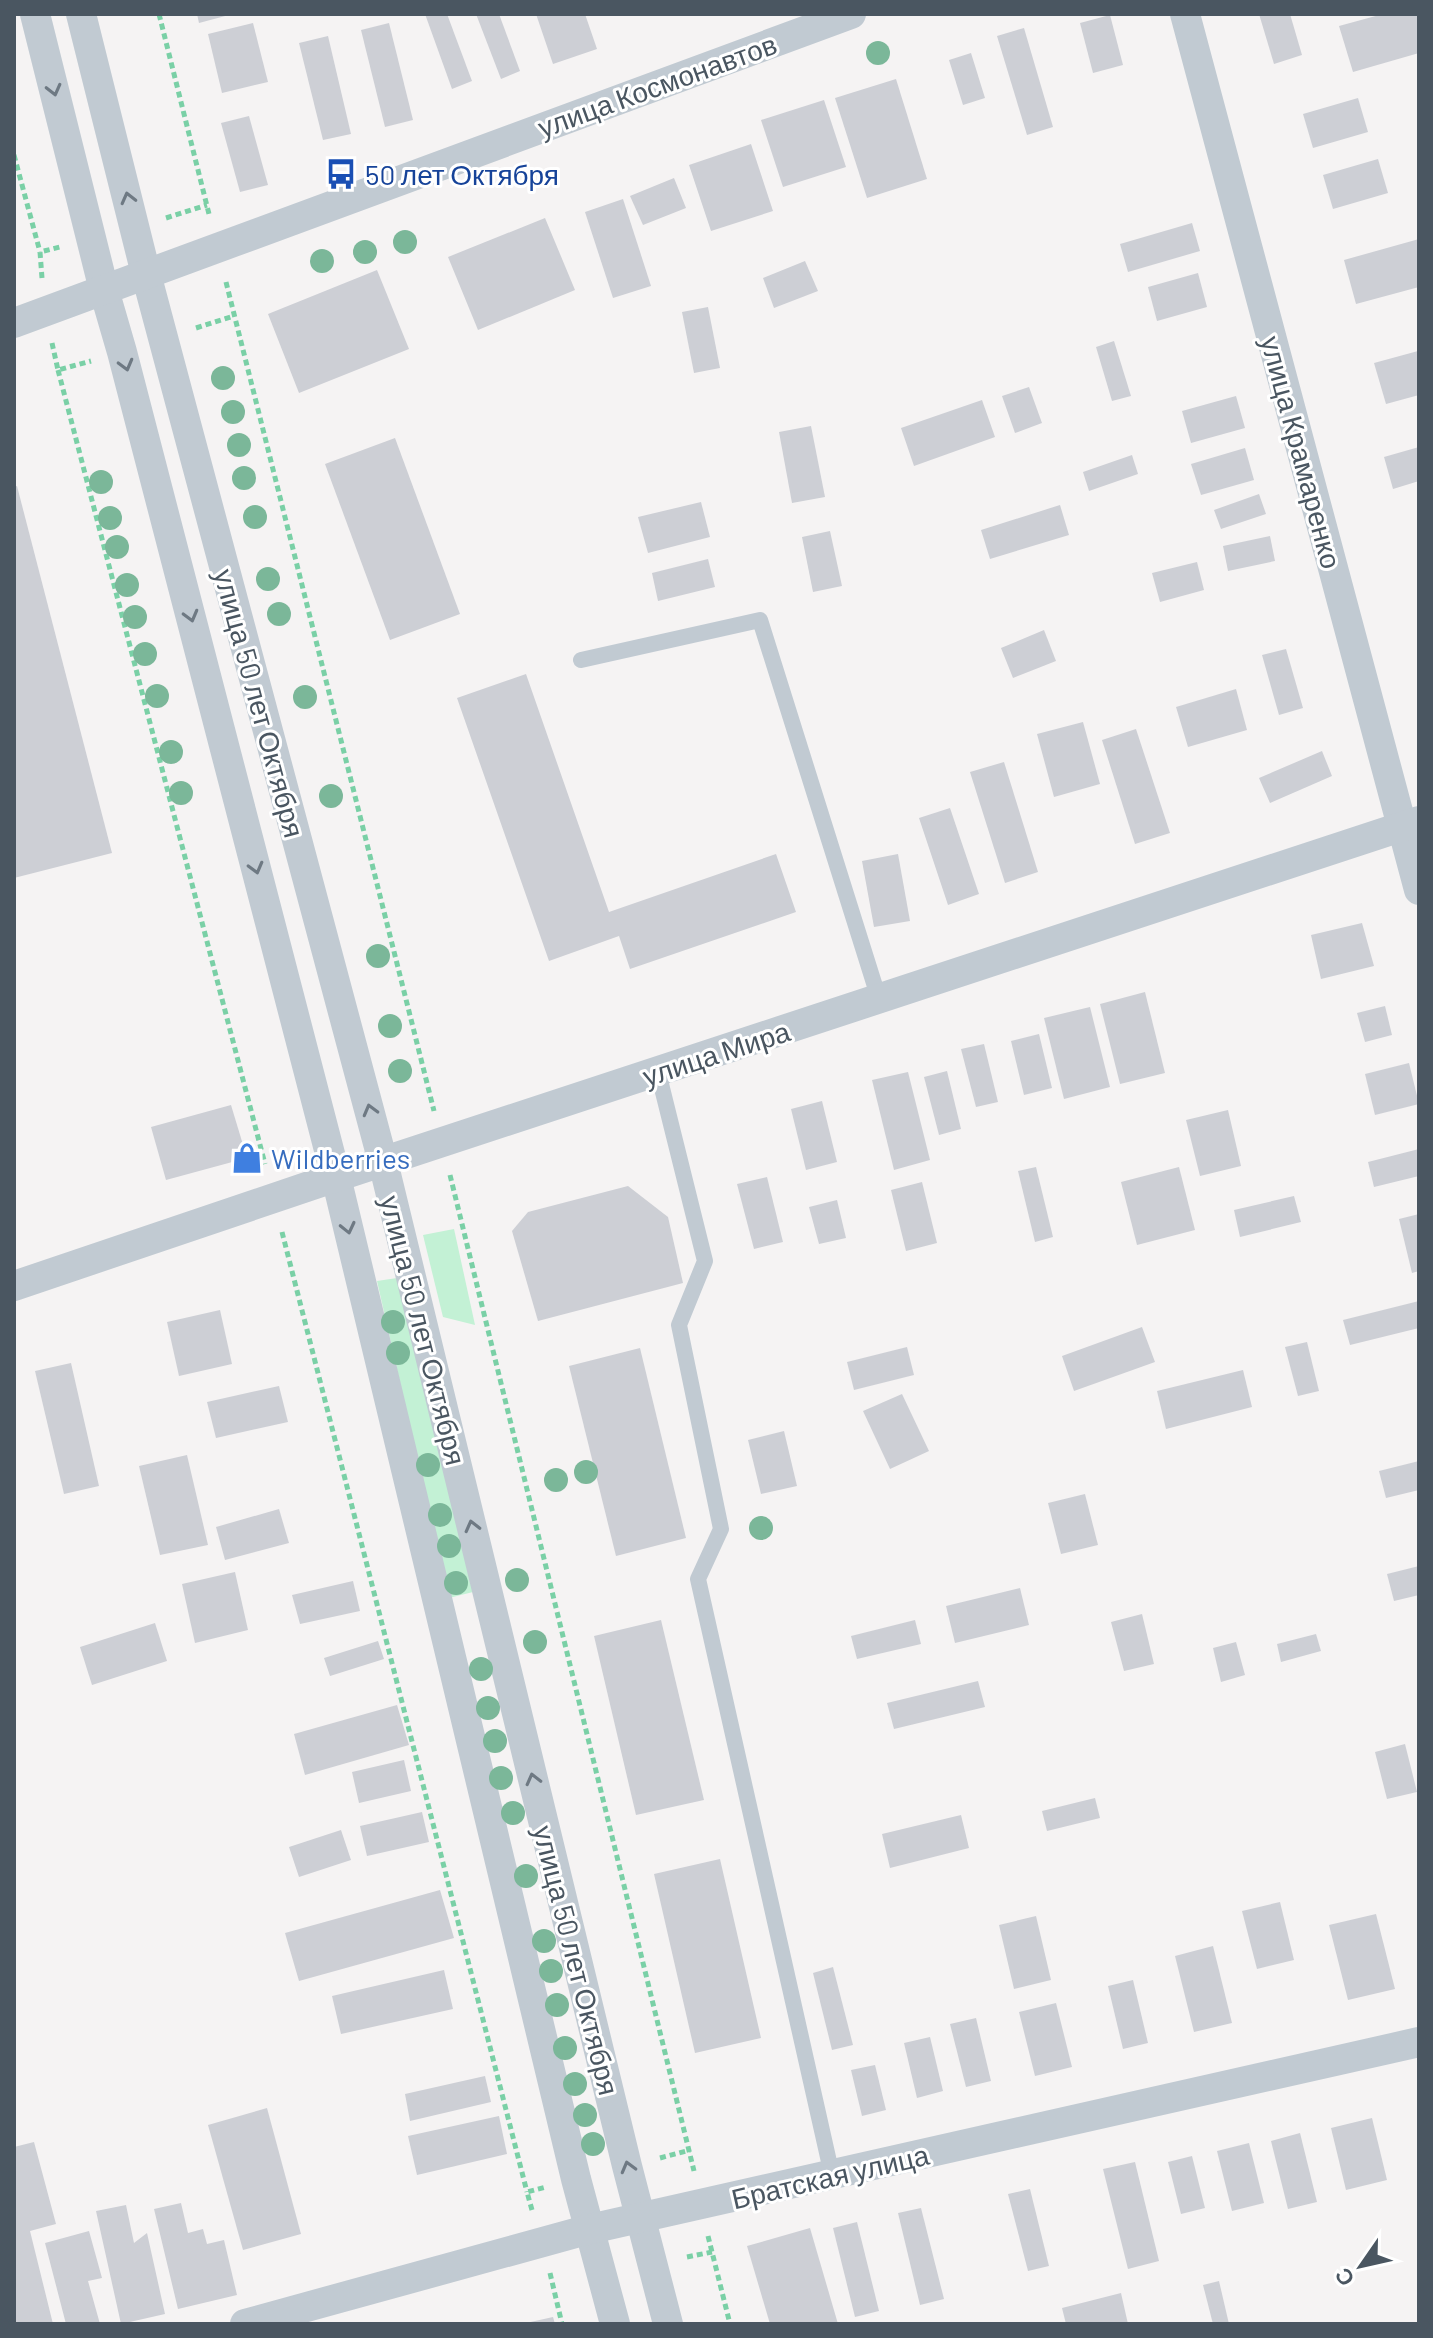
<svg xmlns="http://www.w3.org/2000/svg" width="1433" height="2338" viewBox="0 0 1433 2338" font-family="Barlow,sans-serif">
  <rect width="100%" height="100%" fill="#f5f3f3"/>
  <g fill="#c3f1d5">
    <polygon points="454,1229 475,1325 443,1317 423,1235"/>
    <polygon points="397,1278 473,1592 449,1598 377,1281"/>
  </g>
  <g fill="#cdcfd5">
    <polygon points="197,14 229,14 229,15 199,23"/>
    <polygon points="425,14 447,14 472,81 452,89"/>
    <polygon points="476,14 499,14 520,71 501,79"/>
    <polygon points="536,14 585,14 597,49 553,64"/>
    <polygon points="1259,14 1290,14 1302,55 1274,64"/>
    <polygon points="1383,14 1419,14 1419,53 1353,72 1339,26"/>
    <polygon points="1110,15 1123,65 1093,73 1080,23"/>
    <polygon points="253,23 268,82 222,93 208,34"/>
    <polygon points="389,23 413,120 385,127 361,30"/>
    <polygon points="1024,28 1053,127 1027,135 997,36"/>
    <polygon points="328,36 351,134 323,140 299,43"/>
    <polygon points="971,53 985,98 963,105 949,60"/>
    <polygon points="896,79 927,179 867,198 835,98"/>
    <polygon points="1358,98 1368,132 1313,148 1303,114"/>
    <polygon points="824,100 846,167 783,187 761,120"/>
    <polygon points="249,116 268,185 240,192 221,123"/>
    <polygon points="751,144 773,211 711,231 689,165"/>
    <polygon points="1378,159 1388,193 1333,209 1323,175"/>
    <polygon points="674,178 686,208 643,225 630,196"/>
    <polygon points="623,199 651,286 613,298 585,212"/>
    <polygon points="545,218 575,290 478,330 448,257"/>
    <polygon points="1192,223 1200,251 1128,272 1120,244"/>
    <polygon points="1419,239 1419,287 1356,304 1344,260"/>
    <polygon points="805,261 818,291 774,308 763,278"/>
    <polygon points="377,270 409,349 299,393 268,314"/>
    <polygon points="1198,273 1207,307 1157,321 1148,287"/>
    <polygon points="708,307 720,368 694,373 682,312"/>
    <polygon points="1114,341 1131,396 1112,401 1096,347"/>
    <polygon points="1418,351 1419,395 1386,404 1374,363"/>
    <polygon points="1029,387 1042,423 1015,433 1002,396"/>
    <polygon points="1236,396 1245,428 1191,443 1182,411"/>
    <polygon points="982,400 995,437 914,466 901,428"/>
    <polygon points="811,426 825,497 792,503 779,432"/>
    <polygon points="395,438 460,614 390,640 325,464"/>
    <polygon points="1419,447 1419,481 1393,489 1384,457"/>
    <polygon points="1245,448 1254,480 1201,495 1191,464"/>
    <polygon points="1132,455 1138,474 1089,491 1083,472"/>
    <polygon points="17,486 112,853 14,878 14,487"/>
    <polygon points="1259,494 1266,514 1221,529 1214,510"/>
    <polygon points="701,502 710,537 648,553 638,517"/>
    <polygon points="1060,505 1069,535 990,559 981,530"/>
    <polygon points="830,531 842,586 813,592 802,537"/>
    <polygon points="1270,536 1275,561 1228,571 1223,546"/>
    <polygon points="708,559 715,587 658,601 652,573"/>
    <polygon points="1197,562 1204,590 1160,602 1152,573"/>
    <polygon points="1044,630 1056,661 1013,678 1001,648"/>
    <polygon points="1286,649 1303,708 1279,715 1262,655"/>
    <polygon points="526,674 609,912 776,854 796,912 630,969 619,936 549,961 457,698"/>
    <polygon points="1236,689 1247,730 1188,747 1176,707"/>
    <polygon points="1083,722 1100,784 1054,797 1037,734"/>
    <polygon points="1136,729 1170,833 1135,844 1102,740"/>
    <polygon points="1322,751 1332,776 1270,803 1259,778"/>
    <polygon points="1004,762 1038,872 1005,883 970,772"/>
    <polygon points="950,808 979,894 948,905 919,818"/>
    <polygon points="898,854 910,921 874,927 862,861"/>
    <polygon points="1362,923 1374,966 1321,979 1311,935"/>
    <polygon points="1145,992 1165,1073 1120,1084 1100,1004"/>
    <polygon points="1385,1006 1392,1035 1365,1042 1357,1013"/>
    <polygon points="1090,1007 1110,1087 1064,1099 1044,1018"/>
    <polygon points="1039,1034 1052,1088 1024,1095 1011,1041"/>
    <polygon points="984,1044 998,1102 976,1107 961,1049"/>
    <polygon points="1409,1063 1419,1104 1375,1115 1365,1074"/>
    <polygon points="947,1071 961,1129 939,1135 924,1077"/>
    <polygon points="908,1072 930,1160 894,1170 872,1080"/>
    <polygon points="822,1101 837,1162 806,1170 791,1109"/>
    <polygon points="231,1105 247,1158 166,1180 151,1127"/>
    <polygon points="1228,1110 1241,1166 1200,1176 1186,1120"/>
    <polygon points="1419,1149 1419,1176 1374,1187 1368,1162"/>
    <polygon points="1036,1167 1053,1237 1035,1242 1018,1171"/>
    <polygon points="1179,1167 1195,1230 1137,1245 1121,1182"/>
    <polygon points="767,1177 783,1242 754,1249 737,1184"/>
    <polygon points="922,1182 937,1243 906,1251 891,1190"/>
    <polygon points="628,1186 668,1217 683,1283 538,1321 512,1231 528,1212"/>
    <polygon points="1294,1196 1301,1222 1240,1237 1234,1210"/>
    <polygon points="837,1200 846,1238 819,1244 809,1207"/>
    <polygon points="1419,1214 1419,1271 1412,1273 1399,1219"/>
    <polygon points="1419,1301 1419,1328 1350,1345 1343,1320"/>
    <polygon points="220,1310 232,1364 179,1376 167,1322"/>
    <polygon points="1142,1327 1155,1362 1074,1391 1062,1356"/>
    <polygon points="1307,1342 1319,1391 1298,1396 1285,1347"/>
    <polygon points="907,1347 914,1375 854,1390 847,1362"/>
    <polygon points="640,1348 686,1538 616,1556 569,1366"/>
    <polygon points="71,1363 99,1486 64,1494 35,1371"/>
    <polygon points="1243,1370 1252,1407 1166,1429 1157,1391"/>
    <polygon points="279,1386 288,1422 216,1438 207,1402"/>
    <polygon points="902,1394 929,1451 890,1469 863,1411"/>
    <polygon points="784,1431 797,1486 761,1494 748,1440"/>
    <polygon points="187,1455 208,1545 160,1555 139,1466"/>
    <polygon points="1419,1461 1419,1490 1386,1498 1379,1471"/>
    <polygon points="1085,1494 1098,1545 1061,1554 1048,1503"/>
    <polygon points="279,1509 289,1543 225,1560 216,1527"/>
    <polygon points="1419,1566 1419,1595 1394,1601 1387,1574"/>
    <polygon points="235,1572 248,1630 195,1643 182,1584"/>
    <polygon points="353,1581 360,1611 300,1624 292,1595"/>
    <polygon points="1020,1588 1029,1625 955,1643 946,1606"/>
    <polygon points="1142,1614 1154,1664 1124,1671 1111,1622"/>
    <polygon points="661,1620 704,1800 636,1815 594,1636"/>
    <polygon points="915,1620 921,1644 857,1659 851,1636"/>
    <polygon points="155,1623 167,1661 92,1685 80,1647"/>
    <polygon points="1316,1634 1321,1651 1281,1662 1277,1644"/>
    <polygon points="378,1641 384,1659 330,1676 324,1658"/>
    <polygon points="1236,1642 1245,1675 1221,1682 1213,1648"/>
    <polygon points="978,1681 985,1707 894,1729 887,1703"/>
    <polygon points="397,1705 409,1745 305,1775 294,1734"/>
    <polygon points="1405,1744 1417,1792 1387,1799 1375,1752"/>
    <polygon points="404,1760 411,1791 359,1803 352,1772"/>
    <polygon points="1095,1798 1100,1818 1047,1831 1042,1811"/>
    <polygon points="422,1812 429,1842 367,1856 360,1826"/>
    <polygon points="961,1815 969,1848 890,1868 882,1834"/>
    <polygon points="341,1830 351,1860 299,1877 289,1847"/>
    <polygon points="720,1859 761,2038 695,2053 654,1874"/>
    <polygon points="440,1890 454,1938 299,1981 285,1933"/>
    <polygon points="1280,1902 1294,1960 1257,1969 1242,1911"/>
    <polygon points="1376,1914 1395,1989 1348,2000 1329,1925"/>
    <polygon points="1036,1916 1051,1980 1014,1989 999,1925"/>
    <polygon points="1213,1946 1232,2023 1194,2032 1175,1956"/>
    <polygon points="833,1967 853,2045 832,2050 813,1973"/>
    <polygon points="444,1970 453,2009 341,2034 332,1996"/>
    <polygon points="1133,1980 1148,2043 1123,2049 1108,1986"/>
    <polygon points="1056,2003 1072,2067 1035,2076 1019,2012"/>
    <polygon points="976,2018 991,2081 966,2087 950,2024"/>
    <polygon points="930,2037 943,2091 917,2098 904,2043"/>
    <polygon points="875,2065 886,2110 862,2116 851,2070"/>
    <polygon points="485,2076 491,2102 410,2121 405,2094"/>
    <polygon points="267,2108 301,2234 243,2250 208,2125"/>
    <polygon points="499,2116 507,2154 417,2175 408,2136"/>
    <polygon points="1372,2118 1387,2180 1346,2190 1331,2128"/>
    <polygon points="1300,2133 1317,2202 1288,2209 1271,2141"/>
    <polygon points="34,2142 56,2224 30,2231 53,2324 14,2324 14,2147"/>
    <polygon points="1249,2143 1264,2203 1232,2211 1217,2151"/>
    <polygon points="1192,2156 1205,2208 1181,2214 1168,2162"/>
    <polygon points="1135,2162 1159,2261 1128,2269 1103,2169"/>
    <polygon points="1030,2189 1049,2266 1028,2271 1008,2194"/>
    <polygon points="181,2203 188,2233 203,2229 207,2244 224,2240 237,2295 178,2309 154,2209"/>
    <polygon points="126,2205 134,2243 147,2233 165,2314 121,2324 96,2211"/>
    <polygon points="921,2208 944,2299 920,2305 898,2213"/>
    <polygon points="857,2222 879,2311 855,2317 833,2228"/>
    <polygon points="810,2228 838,2324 770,2324 747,2246"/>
    <polygon points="89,2231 102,2278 88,2281 100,2324 66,2324 45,2243"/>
    <polygon points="1219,2281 1229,2324 1213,2324 1203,2285"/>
    <polygon points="1121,2293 1128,2324 1066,2324 1062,2308"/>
    <polygon points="553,2317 555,2324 527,2324 526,2323"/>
  </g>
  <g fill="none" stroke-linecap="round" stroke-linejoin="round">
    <g stroke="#7ad0a6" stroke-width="5" stroke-dasharray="6 4" stroke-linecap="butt">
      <polyline points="159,14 209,214"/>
      <polyline points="14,155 40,252"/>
      <polyline points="166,218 207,205"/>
      <polyline points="42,278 40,252 60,247"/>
      <polyline points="226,282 434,1111"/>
      <polyline points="196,328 234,316"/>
      <polyline points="52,343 58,370 91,361"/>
      <polyline points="58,370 265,1164"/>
      <polyline points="450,1175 694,2171"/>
      <polyline points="282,1232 527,2192"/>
      <polyline points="660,2158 690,2150"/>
      <polyline points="532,2210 527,2192 546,2187"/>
      <polyline points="708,2236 730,2324"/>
      <polyline points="687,2257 712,2252"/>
      <polyline points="550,2273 562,2324"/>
    </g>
    <g stroke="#c1cad2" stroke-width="16">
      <polyline points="581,660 760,620 879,999"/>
      <polyline points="658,1072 705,1261 679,1325 721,1529 698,1579 832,2175"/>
    </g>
    <g stroke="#c1cad2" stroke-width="30">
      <polyline points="35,14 104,290 122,352 336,1177 576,2179 615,2324"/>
      <polyline points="81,14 146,274 383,1162 627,2166 668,2324"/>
      <polyline points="1185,14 1419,890"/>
      <polyline points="14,323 851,14"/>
      <polyline points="14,1286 336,1177 1419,821"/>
      <polyline points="245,2324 590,2229 1419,2042"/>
    </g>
  </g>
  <g fill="#7bb799">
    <circle cx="878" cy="53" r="12"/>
    <circle cx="405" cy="242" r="12"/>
    <circle cx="365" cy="252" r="12"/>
    <circle cx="322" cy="261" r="12"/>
    <circle cx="223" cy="378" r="12"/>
    <circle cx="233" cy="412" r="12"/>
    <circle cx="239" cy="445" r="12"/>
    <circle cx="244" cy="478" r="12"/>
    <circle cx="101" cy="482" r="12"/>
    <circle cx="255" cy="517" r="12"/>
    <circle cx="110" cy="518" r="12"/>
    <circle cx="117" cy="547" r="12"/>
    <circle cx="268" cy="579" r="12"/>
    <circle cx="127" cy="585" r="12"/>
    <circle cx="279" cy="614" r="12"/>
    <circle cx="135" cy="617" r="12"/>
    <circle cx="145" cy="654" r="12"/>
    <circle cx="157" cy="696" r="12"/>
    <circle cx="305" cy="697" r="12"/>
    <circle cx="171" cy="752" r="12"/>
    <circle cx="181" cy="793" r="12"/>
    <circle cx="331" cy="796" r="12"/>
    <circle cx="378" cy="956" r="12"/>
    <circle cx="390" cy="1026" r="12"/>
    <circle cx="400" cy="1071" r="12"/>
    <circle cx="393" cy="1322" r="12"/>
    <circle cx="398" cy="1353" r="12"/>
    <circle cx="428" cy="1465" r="12"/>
    <circle cx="586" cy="1472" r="12"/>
    <circle cx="556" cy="1480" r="12"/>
    <circle cx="440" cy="1515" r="12"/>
    <circle cx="761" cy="1528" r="12"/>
    <circle cx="449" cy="1546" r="12"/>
    <circle cx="517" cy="1580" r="12"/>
    <circle cx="456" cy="1583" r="12"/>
    <circle cx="535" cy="1642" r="12"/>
    <circle cx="481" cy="1669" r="12"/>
    <circle cx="488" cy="1708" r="12"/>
    <circle cx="495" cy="1741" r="12"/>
    <circle cx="501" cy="1778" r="12"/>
    <circle cx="513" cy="1813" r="12"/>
    <circle cx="526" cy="1876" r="12"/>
    <circle cx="544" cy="1941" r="12"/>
    <circle cx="551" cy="1971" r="12"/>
    <circle cx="557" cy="2005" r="12"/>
    <circle cx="565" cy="2048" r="12"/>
    <circle cx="575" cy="2084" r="12"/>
    <circle cx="585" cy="2115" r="12"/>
    <circle cx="593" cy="2144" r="12"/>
  </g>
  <defs><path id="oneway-chevron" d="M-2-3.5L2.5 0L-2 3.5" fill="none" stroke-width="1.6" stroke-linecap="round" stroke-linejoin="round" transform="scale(2)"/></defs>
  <g stroke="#6e7983">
    <use href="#oneway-chevron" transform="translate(54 90) rotate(76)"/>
    <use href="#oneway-chevron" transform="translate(128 198) rotate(-104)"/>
    <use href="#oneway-chevron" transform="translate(126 365) rotate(75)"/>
    <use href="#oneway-chevron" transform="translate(191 616) rotate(75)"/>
    <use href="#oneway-chevron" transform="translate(256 868) rotate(75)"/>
    <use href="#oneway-chevron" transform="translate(370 1110) rotate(-105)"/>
    <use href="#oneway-chevron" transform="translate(348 1228) rotate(77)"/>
    <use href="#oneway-chevron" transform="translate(472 1526) rotate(-104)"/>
    <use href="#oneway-chevron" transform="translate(533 1779) rotate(-104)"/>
    <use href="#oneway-chevron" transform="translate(628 2167) rotate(-105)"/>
  </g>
  <defs>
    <symbol id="bus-bare" viewBox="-9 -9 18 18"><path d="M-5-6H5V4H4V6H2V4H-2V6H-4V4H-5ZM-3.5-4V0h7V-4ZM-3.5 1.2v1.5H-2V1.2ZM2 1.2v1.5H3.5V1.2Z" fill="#1a4fb4" stroke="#fff" stroke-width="2.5" paint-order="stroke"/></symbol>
    <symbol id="shop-bare" viewBox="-9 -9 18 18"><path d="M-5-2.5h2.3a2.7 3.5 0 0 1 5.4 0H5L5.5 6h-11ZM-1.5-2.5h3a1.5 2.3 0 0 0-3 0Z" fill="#3f7fe0" stroke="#fff" stroke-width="2.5" paint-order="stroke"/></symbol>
  </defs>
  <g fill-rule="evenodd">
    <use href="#bus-bare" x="319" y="152" width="44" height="44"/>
    <use href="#shop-bare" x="225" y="1136" width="44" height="44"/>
  </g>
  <g text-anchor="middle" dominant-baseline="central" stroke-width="6" stroke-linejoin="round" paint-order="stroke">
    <g font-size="28" fill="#4a5661" stroke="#fff">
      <text transform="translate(657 85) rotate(-20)">улица Космонавтов</text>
      <text transform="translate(1302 452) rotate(75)">улица Крамаренко</text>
      <text transform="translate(260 703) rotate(75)">улица 50 лет Октября</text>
      <text transform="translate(716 1053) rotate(-18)">улица Мира</text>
      <text transform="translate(424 1330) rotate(76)">улица 50 лет Октября</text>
      <text transform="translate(577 1960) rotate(76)">улица 50 лет Октября</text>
      <text transform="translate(830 2176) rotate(-13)">Братская улица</text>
    </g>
    <g font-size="28" fill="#164399" stroke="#fff" text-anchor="start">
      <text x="365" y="174">50 лет Октября</text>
    </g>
    <g font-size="28" fill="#366cbe" stroke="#fff" text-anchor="start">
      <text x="271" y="1158">Wildberries</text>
    </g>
  </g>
  <rect width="1433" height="2338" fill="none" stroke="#4a5661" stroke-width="32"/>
  <g transform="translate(1361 2266) rotate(236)" stroke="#ffffff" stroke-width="6" paint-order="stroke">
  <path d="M0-6L14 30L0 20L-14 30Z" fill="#4a5661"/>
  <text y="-12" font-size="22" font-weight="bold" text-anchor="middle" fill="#4a5661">С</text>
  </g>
</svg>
